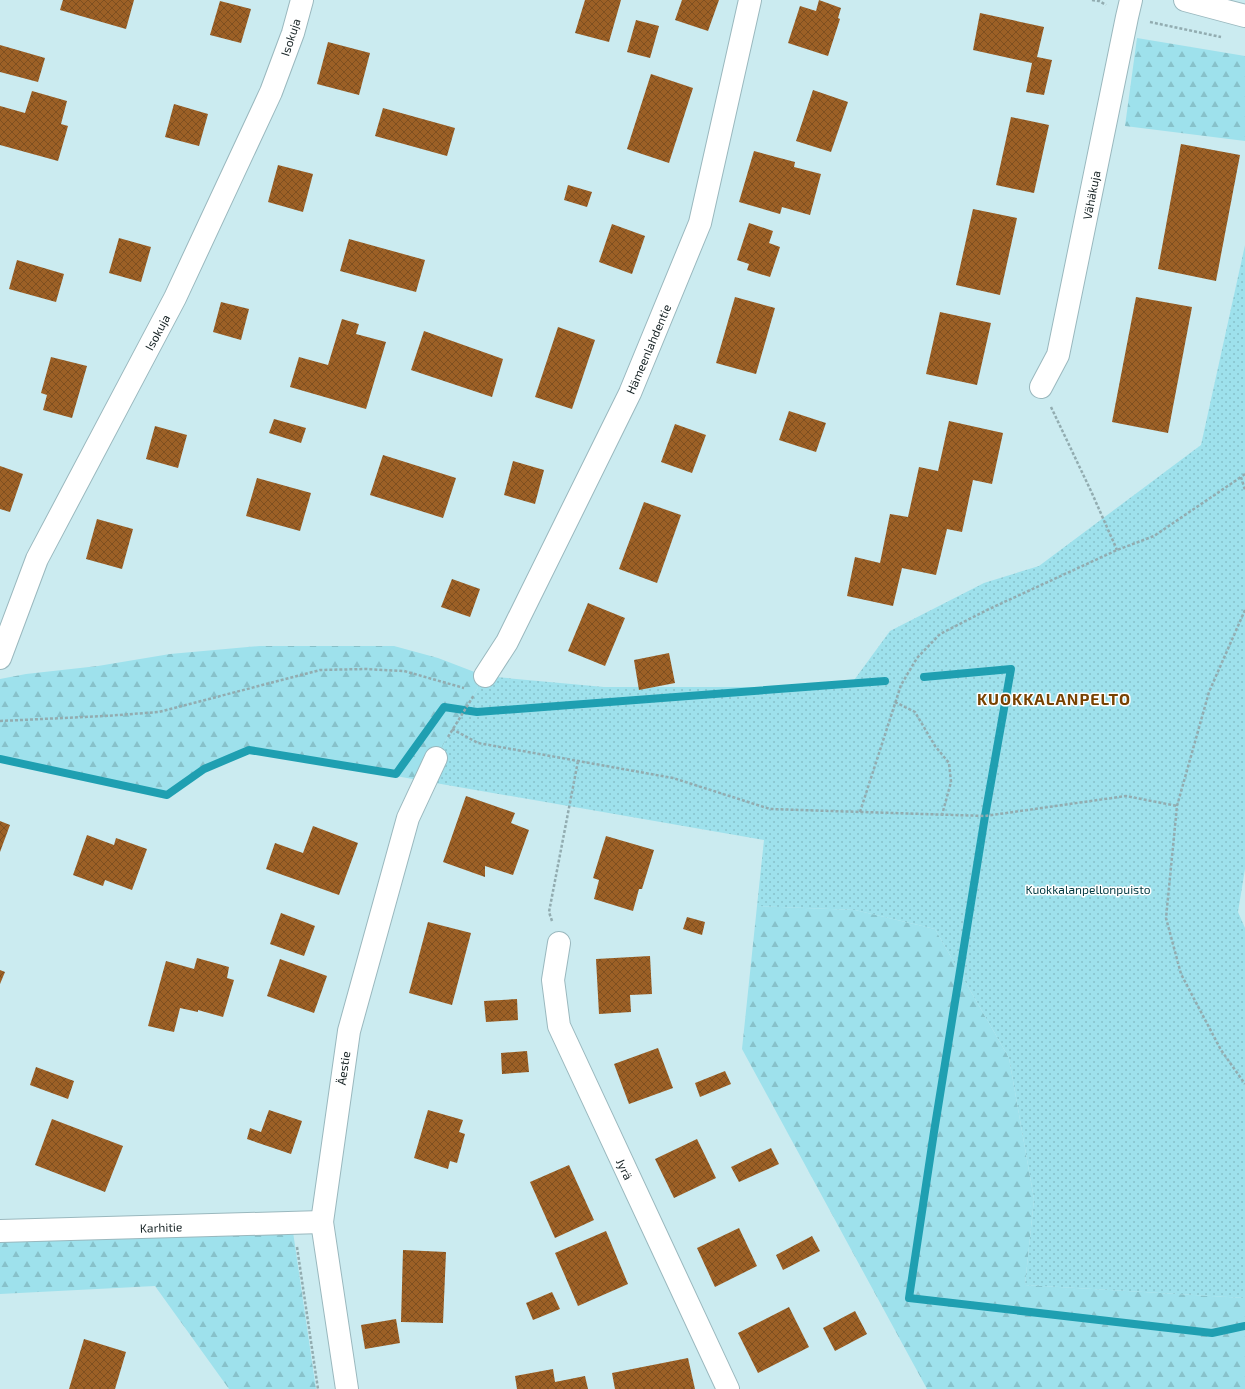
<svg xmlns="http://www.w3.org/2000/svg" width="1245" height="1389" viewBox="0 0 1245 1389" font-family="'Exo 2',sans-serif">
  <defs>
    <pattern id="forest-firs" width="22" height="20" patternUnits="userSpaceOnUse"><rect width="22" height="20" fill="#9ee1ec"/><path d="M5 1l3.5 6h-7zM16 11l3.5 6h-7z" fill="#87c1ca"/></pattern>
    <pattern id="park-dots" width="8" height="8" patternUnits="userSpaceOnUse"><rect width="8" height="8" fill="#9ee1ec"/><path d="M2 2h.1M6 6h.1" fill="none" stroke="#87c1ca" stroke-width="1.8" stroke-linecap="round"/></pattern>
    <pattern id="building-cross-hatch" width="8" height="8" patternUnits="userSpaceOnUse"><rect width="8" height="8" fill="#9c6026"/><path d="M0 0l8 8M0 8l8-8" fill="none" stroke="#7e4f20"/></pattern>
  </defs>
  <rect width="100%" height="100%" fill="#cbebf0"/>
  <g fill="url(#forest-firs)">
    <polygon points="1137,38 1245,56 1245,141 1125,126"/>
    <polygon points="260,646 394,646 438,658 485,676 452,729 424,781 249,750 204,769 167,795 0,759 0,679 26,674 98,666 170,654"/>
    <polygon points="757,906 855,910 935,929 1009,1058 1034,1199 1025,1285 1245,1298 1245,1389 927,1389 742,1049"/>
    <polygon points="292,1225 316,1389 229,1389 155,1286 0,1294 0,1232"/>
  </g>
  <polygon fill="url(#park-dots)" points="1245,245 1245,869 1238,912 1245,928 1245,1298 1025,1285 1034,1199 1009,1058 935,929 855,910 757,906 764,840 424,781 452,729 485,676 604,687 849,687 890,631 984,583 1039,566 1201,445"/>
  <g fill="none" stroke-linecap="round" stroke-linejoin="round">
    <g stroke="#1f9fb1" stroke-width="8">
      <polyline points="924,677 1011,669 985,816 934,1132 909,1298 1212,1333 1245,1326"/>
      <polyline points="0,759 167,795 204,769 249,750 396,774 444,707 477,712 885,681"/>
    </g>
  </g>
  <g fill="url(#building-cross-hatch)">
    <polygon points="63,0 134,0 126,29 60,10"/>
    <polygon points="585,0 621,0 609,42 575,33"/>
    <polygon points="682,0 719,0 708,31 675,20"/>
    <polygon points="819,0 841,8 838,18 840,19 828,56 788,43 800,6 816,11"/>
    <polygon points="220,1 251,9 241,43 210,35"/>
    <polygon points="980,13 1044,27 1037,57 1052,60 1044,95 1026,92 1032,63 973,50"/>
    <polygon points="636,20 659,26 650,58 627,52"/>
    <polygon points="328,42 370,53 359,95 317,84"/>
    <polygon points="0,45 45,58 38,82 0,72"/>
    <polygon points="651,74 693,88 669,163 627,149"/>
    <polygon points="813,90 848,102 831,152 796,141"/>
    <polygon points="32,91 67,101 61,124 68,126 58,161 0,145 0,106 25,113"/>
    <polygon points="174,104 208,114 199,146 165,137"/>
    <polygon points="383,108 455,128 447,156 375,136"/>
    <polygon points="1011,117 1049,125 1034,193 996,185"/>
    <polygon points="1181,144 1240,155 1216,281 1158,269"/>
    <polygon points="754,151 795,162 794,167 821,174 810,215 782,207 780,214 739,202"/>
    <polygon points="278,165 313,174 303,212 268,202"/>
    <polygon points="568,185 592,192 587,207 564,200"/>
    <polygon points="973,209 1017,218 1000,295 956,285"/>
    <polygon points="749,223 773,231 769,243 780,247 770,277 747,270 749,264 737,260"/>
    <polygon points="612,224 645,236 632,274 599,262"/>
    <polygon points="119,238 151,247 141,282 109,273"/>
    <polygon points="349,239 425,260 416,292 340,271"/>
    <polygon points="17,260 64,274 56,302 9,289"/>
    <polygon points="735,297 775,308 756,374 716,363"/>
    <polygon points="1136,297 1192,307 1168,433 1112,422"/>
    <polygon points="221,302 249,309 241,340 213,332"/>
    <polygon points="940,312 991,323 977,385 926,374"/>
    <polygon points="342,319 359,324 356,334 386,342 366,409 290,387 299,357 328,365"/>
    <polygon points="558,327 595,340 572,409 535,397"/>
    <polygon points="424,331 503,359 492,397 411,370"/>
    <polygon points="51,357 87,366 72,418 43,410 47,395 41,393"/>
    <polygon points="789,411 826,423 816,452 779,440"/>
    <polygon points="274,419 306,428 301,443 269,433"/>
    <polygon points="949,421 1003,433 992,484 973,480 962,532 947,529 936,575 902,568 893,606 847,596 855,557 880,563 890,514 908,517 919,467 938,471"/>
    <polygon points="675,424 706,435 692,473 661,462"/>
    <polygon points="155,426 187,435 178,468 146,459"/>
    <polygon points="383,455 456,478 443,518 370,495"/>
    <polygon points="513,461 544,470 535,504 504,495"/>
    <polygon points="0,466 23,474 10,512 0,509"/>
    <polygon points="257,478 311,493 300,531 246,516"/>
    <polygon points="644,502 681,515 657,583 619,569"/>
    <polygon points="97,519 133,529 122,569 86,559"/>
    <polygon points="452,579 480,589 470,617 441,607"/>
    <polygon points="588,603 625,618 605,666 568,651"/>
    <polygon points="669,653 675,683 639,690 634,660"/>
    <polygon points="466,796 515,813 511,823 529,830 513,875 485,866 485,877 443,862"/>
    <polygon points="0,821 10,825 0,852"/>
    <polygon points="313,826 358,843 339,895 266,869 275,843 303,853"/>
    <polygon points="87,835 114,845 116,838 147,849 132,890 105,880 103,886 73,875"/>
    <polygon points="606,836 654,850 642,889 639,889 633,911 594,899 599,880 593,878"/>
    <polygon points="281,913 315,926 304,956 270,944"/>
    <polygon points="687,917 705,922 702,935 683,929"/>
    <polygon points="428,922 471,933 452,1005 409,993"/>
    <polygon points="650,956 652,994 630,995 631,1012 599,1014 596,959"/>
    <polygon points="197,958 229,967 227,978 234,980 223,1017 198,1010 198,1012 180,1008 174,1032 148,1026 166,961 194,969"/>
    <polygon points="280,959 327,976 314,1013 267,996"/>
    <polygon points="0,970 5,972 0,984"/>
    <polygon points="517,999 518,1020 486,1022 484,1001"/>
    <polygon points="658,1048 673,1088 629,1104 614,1064"/>
    <polygon points="527,1051 529,1072 502,1074 501,1053"/>
    <polygon points="36,1067 74,1081 68,1099 30,1085"/>
    <polygon points="725,1071 731,1084 700,1097 695,1083"/>
    <polygon points="269,1110 302,1121 291,1154 247,1139 250,1128 261,1132"/>
    <polygon points="428,1110 463,1120 459,1132 465,1134 457,1163 450,1161 448,1169 414,1158"/>
    <polygon points="52,1119 123,1146 105,1192 35,1165"/>
    <polygon points="697,1139 716,1178 674,1198 655,1159"/>
    <polygon points="771,1148 779,1164 739,1182 731,1167"/>
    <polygon points="569,1165 594,1220 555,1238 530,1182"/>
    <polygon points="739,1228 757,1266 715,1287 697,1248"/>
    <polygon points="606,1231 628,1284 578,1306 555,1253"/>
    <polygon points="812,1236 820,1251 783,1270 776,1255"/>
    <polygon points="403,1250 446,1252 443,1323 401,1322"/>
    <polygon points="552,1292 560,1309 533,1320 526,1303"/>
    <polygon points="789,1307 809,1347 758,1373 738,1333"/>
    <polygon points="855,1311 867,1334 835,1351 823,1328"/>
    <polygon points="396,1319 400,1343 365,1349 361,1325"/>
    <polygon points="84,1339 126,1352 115,1389 69,1389"/>
    <polygon points="688,1358 695,1389 615,1389 612,1373"/>
    <polygon points="553,1369 555,1382 585,1376 588,1389 517,1389 515,1376"/>
  </g>
  <g fill="none" stroke-linecap="round" stroke-linejoin="round">
    <defs>
      <g id="street">
        <polyline points="1185,0 1245,16"/>
        <polyline points="1041,387 1058,355 1127,17 1131,0"/>
        <polyline points="0,658 37,559 175,298 271,92 293,33 302,0"/>
        <polyline points="485,676 507,642 630,393 700,223 750,0"/>
        <polyline points="559,943 553,980 559,1026 728,1389"/>
        <polyline points="0,1231 322,1222"/>
        <polyline points="347,1389 322,1222 349,1031 408,818 436,758"/>
      </g>
    </defs>
    <use href="#street" stroke="#9ab8be" stroke-width="24"/>
    <g stroke="#92acb0" stroke-width="2.5" stroke-dasharray="3 2" stroke-linecap="butt">
      <polyline points="1092,0 1099,1 1106,5"/>
      <polyline points="1150,22 1221,37"/>
      <polyline points="1051,407 1091,491 1117,550"/>
      <polyline points="1245,474 1241,477 1245,490"/>
      <polyline points="1245,610 1209,692 1177,806 1166,918 1181,974 1221,1050 1245,1084"/>
      <polyline points="895,702 915,712 935,746 949,763 951,782 942,815"/>
      <polyline points="0,721 105,716 159,712 320,670 365,669 404,671 464,688"/>
      <polyline points="452,729 478,743 673,778 770,809 985,816 1126,796 1177,806"/>
      <polyline points="448,737 474,695"/>
      <polyline points="860,812 901,685 917,658 940,634 987,610 1117,550 1154,536 1241,477"/>
      <polyline points="552,921 549,912 578,761"/>
      <polyline points="297,1247 318,1389"/>
    </g>
    <use href="#street" stroke="#fff" stroke-width="22"/>
  </g>
  <g text-anchor="middle" dominant-baseline="central" stroke-width="3" stroke-linejoin="round" paint-order="stroke">
    <g font-size="12" fill="#142022" stroke="#fff">
      <text transform="translate(290 37) rotate(-72)">Isokuja</text>
      <text transform="translate(1091 195) rotate(-79)">Vähäkuja</text>
      <text transform="translate(157 332) rotate(-62)">Isokuja</text>
      <text transform="translate(648 349) rotate(-67)">Hämeenlahdentie</text>
      <text transform="translate(343 1068) rotate(-82)">Äestie</text>
      <text transform="translate(625 1169) rotate(65)">Jyrä</text>
      <text transform="translate(161 1227) rotate(-2)">Karhitie</text>
    </g>
    <g font-size="12" fill="#023a42" stroke="#fff">
      <text x="1088" y="889">Kuokkalanpellonpuisto</text>
    </g>
    <g font-size="16" font-weight="bold" letter-spacing="1" fill="#784202" stroke="#fff">
      <text x="1054" y="698">KUOKKALANPELTO</text>
    </g>
  </g>
</svg>
